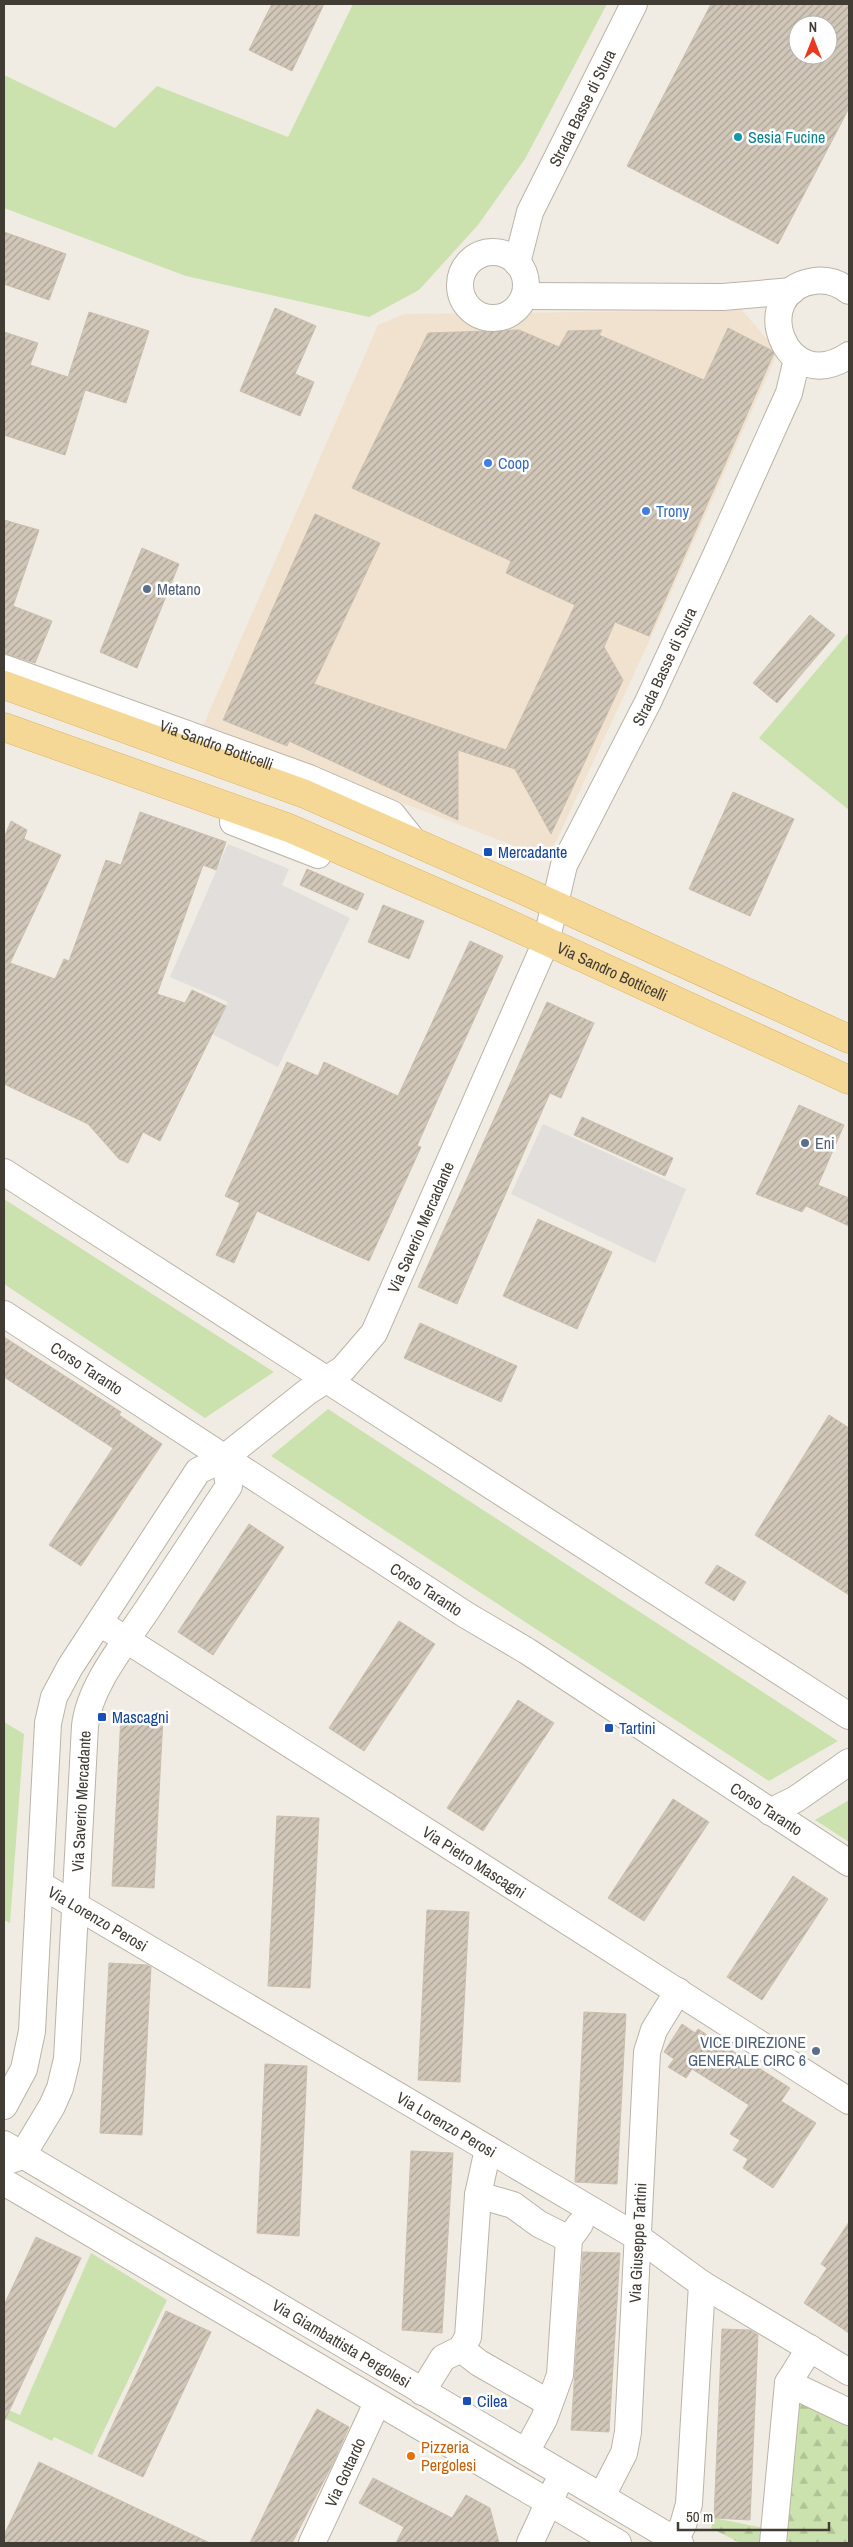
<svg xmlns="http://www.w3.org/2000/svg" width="853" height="2547" viewBox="0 0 853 2547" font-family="'Archivo Narrow',sans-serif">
  <defs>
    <pattern id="forest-firs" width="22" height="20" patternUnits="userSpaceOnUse" patternTransform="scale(1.25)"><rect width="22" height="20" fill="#cce2ae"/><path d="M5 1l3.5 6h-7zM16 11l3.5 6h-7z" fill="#b0c396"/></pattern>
    <pattern id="building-hatch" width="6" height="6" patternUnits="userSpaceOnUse" patternTransform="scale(1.25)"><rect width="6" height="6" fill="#d1c7b9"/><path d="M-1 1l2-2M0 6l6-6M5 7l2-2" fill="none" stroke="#aba397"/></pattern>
  </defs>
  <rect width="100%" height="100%" fill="#f0ece3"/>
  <polygon fill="#f1e2cf" points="742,310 778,352 648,644 548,859 203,726 378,325 404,314"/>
  <g fill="#cce2ae">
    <polygon points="353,4 607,4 525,159 478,225 419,290 369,317 186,276 4,208 4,75 115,128 157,86 288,137"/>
    <polygon points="849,632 849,810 759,738"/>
    <polygon points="4,1199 274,1372 205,1418 4,1284"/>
    <polygon points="328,1409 838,1741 769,1781 271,1456"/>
    <polygon points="4,1722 24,1734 10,1923 4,1920"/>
    <polygon points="849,1800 849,1842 815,1820"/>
    <polygon points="91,2253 167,2300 92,2455 54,2437 52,2441 4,2418 4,2408 20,2415"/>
  </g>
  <g fill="url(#forest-firs)">
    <polygon points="791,2392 849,2421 849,2543 792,2543 785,2540"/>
    <polygon points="714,2518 764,2528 768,2543 740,2543 711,2528"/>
  </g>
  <g fill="#e1dedb">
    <polygon points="228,844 289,869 282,885 350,918 278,1067 212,1034 228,1002 170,977"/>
    <polygon points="543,1124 686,1189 655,1263 511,1194"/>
  </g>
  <g fill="url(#building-hatch)" stroke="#cbbead" fill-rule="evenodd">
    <polygon points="272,4 324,4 292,71 249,50"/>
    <path d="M711,4H849V108L778,244L627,166ZM798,25H828V55H798Z"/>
    <polygon points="4,232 66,254 49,300 4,284"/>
    <polygon points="275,308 316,326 295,374 314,382 300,416 240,391"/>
    <polygon points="89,312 149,331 126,403 85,390 65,455 4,435 4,332 38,343 30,365 68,377"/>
    <polygon points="728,328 771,350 774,353 649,636 615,622 604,647 623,680 551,834 515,769 458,750 458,820 289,741 287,746 223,720 315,514 380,543 314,684 506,750 575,605 506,573 511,561 352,488 428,333 519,330 559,347 568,331 602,330 599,335 704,380"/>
    <polygon points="4,520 39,530 13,606 52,621 35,663 4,653"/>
    <polygon points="142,548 179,564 137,668 100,652"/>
    <polygon points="810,615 835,635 777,703 753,683"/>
    <polygon points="733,792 794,819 750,916 689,889"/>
    <polygon points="140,812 226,842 216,870 203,865 157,994 185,1003 192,990 226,1006 160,1141 143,1132 128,1163 119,1159 88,1124 4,1084 4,838 11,821 27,830 24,839 61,855 10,963 55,979 64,959 69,961 106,860 121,865"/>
    <polygon points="307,869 364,894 357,910 300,885"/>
    <polygon points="383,905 424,921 409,959 368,942"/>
    <polygon points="470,941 503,956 440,1094 417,1146 421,1147 369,1261 257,1211 234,1263 216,1255 240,1203 225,1196 287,1062 318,1076 324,1062 398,1096"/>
    <polygon points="547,1002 594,1023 561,1098 550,1093 457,1304 418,1287"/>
    <polygon points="799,1105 844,1125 818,1185 849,1198 849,1226 806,1206 802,1212 756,1194"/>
    <polygon points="582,1117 673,1158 665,1176 574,1135"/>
    <polygon points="538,1219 612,1252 577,1329 503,1296"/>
    <polygon points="420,1323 517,1366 501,1402 404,1358"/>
    <polygon points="4,1337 121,1412 119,1415 162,1444 81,1566 49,1545 113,1448 4,1377"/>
    <polygon points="829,1415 849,1428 849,1595 755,1535"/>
    <polygon points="249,1524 284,1547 213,1655 178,1632"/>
    <polygon points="717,1565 746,1582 734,1601 705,1583"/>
    <polygon points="399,1621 435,1644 364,1751 329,1728"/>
    <polygon points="518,1700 554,1723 483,1831 447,1808"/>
    <polygon points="121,1716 163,1718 154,1888 112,1886"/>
    <polygon points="673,1799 709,1822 644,1921 608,1898"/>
    <polygon points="277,1816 319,1818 310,1988 268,1986"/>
    <polygon points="793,1876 828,1899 762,2000 727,1977"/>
    <polygon points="427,1910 469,1912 460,2082 418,2080"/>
    <polygon points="109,1963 147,1965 151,1967 142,2135 100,2133"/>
    <polygon points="584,2012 626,2014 617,2184 575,2182"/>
    <polygon points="682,2024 695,2033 698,2029 790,2088 781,2101 816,2123 773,2188 743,2168 748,2159 733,2150 740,2140 730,2134 749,2105 692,2069 686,2078 668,2067 674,2059 664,2052"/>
    <polygon points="265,2064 307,2066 299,2236 257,2233"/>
    <polygon points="411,2151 453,2153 442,2333 402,2330"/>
    <polygon points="849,2222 849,2333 804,2303 827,2268 821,2264"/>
    <polygon points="36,2237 81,2258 4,2422 4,2305"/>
    <polygon points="583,2252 620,2253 609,2432 571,2430"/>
    <polygon points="166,2311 211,2332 143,2477 98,2456"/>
    <polygon points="722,2329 750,2330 758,2335 750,2520 714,2518"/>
    <polygon points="317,2409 349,2427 334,2461 292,2543 250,2543 299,2442"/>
    <polygon points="39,2462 210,2543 4,2543 4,2535"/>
    <polygon points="373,2478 452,2518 466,2495 490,2508 499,2543 396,2543 404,2527 359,2503"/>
  </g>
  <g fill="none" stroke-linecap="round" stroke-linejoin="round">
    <defs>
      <g id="minor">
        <circle cx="493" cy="285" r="33"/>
        <path id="s1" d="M517,263L530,212L634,4"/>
        <path d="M849,291C839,283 827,279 814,281C747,291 784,399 849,355"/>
        <polyline points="525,296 723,297 792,291"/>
        <path id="s2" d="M4,668L309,778L392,814L415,843"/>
        <polyline points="233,822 318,855"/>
        <polyline points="4,1172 849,1716"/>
        <path id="s3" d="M4,1314L466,1615L527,1651L849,1863"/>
        <path id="s4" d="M100,1623L849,2101"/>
        <polyline points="770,1812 796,1799 849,1762"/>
        <path id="s5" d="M41,1885L639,2238L702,2284L849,2372"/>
        <path id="s6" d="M4,2106L24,2069L32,2031L48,1723L54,1697L70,1667L198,1471L224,1458L307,1392L343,1369L374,1333L546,942L564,865L648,702L716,555L789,393L797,359"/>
        <path id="s7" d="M4,2144L680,2543"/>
        <path id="s8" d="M5,2162L22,2156L52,2106L60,2088L67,2059L85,1726C89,1686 125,1643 147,1610C174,1569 202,1527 229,1486L224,1458"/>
        <polyline points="4,2182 618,2543"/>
        <polyline points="478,2195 488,2149"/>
        <polyline points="461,2349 479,2363 549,2403"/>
        <polyline points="788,2383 849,2412"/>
        <polyline points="422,2392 443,2358 461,2349 468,2337 478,2195 513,2205 539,2224 569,2239"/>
        <polyline points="526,2452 544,2419 560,2375 569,2239 580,2224"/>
        <path id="s9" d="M602,2496L624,2453L628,2432L647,2052L654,2030L678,1991"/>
        <polyline points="675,2540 683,2525 689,2504 702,2284"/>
        <path id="s10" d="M312,2543L377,2403"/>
        <polyline points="530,2543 556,2487"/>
        <polyline points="773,2543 788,2383 810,2348"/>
      </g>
      <g id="major">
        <polyline points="4,685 305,794 516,887 849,1039"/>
        <path id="s11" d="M4,727L289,828L496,918L849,1080"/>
      </g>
    </defs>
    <use href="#minor" stroke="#bbb3a7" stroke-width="28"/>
    <use href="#major" stroke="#dab467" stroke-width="29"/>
    <use href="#minor" stroke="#fff" stroke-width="26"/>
    <use href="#major" stroke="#f6d896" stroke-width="28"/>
  </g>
  <circle fill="#0f9aa8" stroke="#fff" stroke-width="2" cx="738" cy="137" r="5"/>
  <g fill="#3f7fe0" stroke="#fff" stroke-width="2">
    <circle cx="488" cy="463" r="5"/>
    <circle cx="646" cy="511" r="5"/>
  </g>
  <g fill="#5c6f8a" stroke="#fff" stroke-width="2">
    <circle cx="147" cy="589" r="5"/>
    <circle cx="805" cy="1143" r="5"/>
    <circle cx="816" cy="2051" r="5"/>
  </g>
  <g fill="#1a4fb4" stroke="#fff" stroke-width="2">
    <rect x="483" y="847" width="10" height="10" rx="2.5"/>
    <rect x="97" y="1712" width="10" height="10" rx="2.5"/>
    <rect x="604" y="1723" width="10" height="10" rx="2.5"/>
    <rect x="462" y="2396" width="10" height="10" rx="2.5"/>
  </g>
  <circle fill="#e8710a" stroke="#fff" stroke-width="2" cx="411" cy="2456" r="5"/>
  <g text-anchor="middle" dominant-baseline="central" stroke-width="5" stroke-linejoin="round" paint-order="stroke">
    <g font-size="16" fill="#413c34" stroke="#fff">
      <text stroke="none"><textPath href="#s1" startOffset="169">Strada Basse di Stura</textPath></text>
      <text stroke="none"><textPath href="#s6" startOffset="1638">Strada Basse di Stura</textPath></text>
      <text stroke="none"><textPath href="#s2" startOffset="226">Via Sandro Botticelli</textPath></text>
      <text stroke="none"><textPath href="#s11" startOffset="656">Via Sandro Botticelli</textPath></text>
      <text stroke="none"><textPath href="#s6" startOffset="1025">Via Saverio Mercadante</textPath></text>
      <text stroke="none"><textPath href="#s3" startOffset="99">Corso Taranto</textPath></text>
      <text stroke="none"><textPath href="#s3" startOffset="504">Corso Taranto</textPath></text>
      <text stroke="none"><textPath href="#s8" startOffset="384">Via Saverio Mercadante</textPath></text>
      <text stroke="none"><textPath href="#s3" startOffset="909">Corso Taranto</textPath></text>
      <text stroke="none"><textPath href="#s4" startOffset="444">Via Pietro Mascagni</textPath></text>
      <text stroke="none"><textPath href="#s5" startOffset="66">Via Lorenzo Perosi</textPath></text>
      <text stroke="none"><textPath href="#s5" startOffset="471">Via Lorenzo Perosi</textPath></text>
      <text stroke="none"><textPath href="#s9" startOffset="259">Via Giuseppe Tartini</textPath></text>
      <text stroke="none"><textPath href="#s7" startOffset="392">Via Giambattista Pergolesi</textPath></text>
      <text stroke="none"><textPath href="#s10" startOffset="78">Via Gottardo</textPath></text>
    </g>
    <g font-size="16" fill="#0d838f" stroke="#fff" text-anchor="start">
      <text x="748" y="137">Sesia Fucine</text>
    </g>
    <g font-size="16" fill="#366cbe" stroke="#fff" text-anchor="start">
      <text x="498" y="463">Coop</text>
      <text x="656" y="511">Trony</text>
    </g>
    <g font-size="16" fill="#4e5e75" stroke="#fff" text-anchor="start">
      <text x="157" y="589">Metano</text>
      <text x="815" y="1143">Eni</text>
      <text x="806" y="2042" text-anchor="end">VICE DIREZIONE<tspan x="806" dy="18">GENERALE CIRC 6</tspan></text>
    </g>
    <g font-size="16" fill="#164399" stroke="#fff" text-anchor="start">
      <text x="498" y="852">Mercadante</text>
      <text x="112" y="1717">Mascagni</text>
      <text x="619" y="1728">Tartini</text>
      <text x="477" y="2401">Cilea</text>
    </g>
    <g font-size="16" fill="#c56008" stroke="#fff" text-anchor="start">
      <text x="421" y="2447">Pizzeria<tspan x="421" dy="18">Pergolesi</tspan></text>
    </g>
  </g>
  <rect width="853" height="2547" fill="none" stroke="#413c34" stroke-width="10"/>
  <g transform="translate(813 40)"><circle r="24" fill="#ffffff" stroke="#b3b1ae"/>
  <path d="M0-4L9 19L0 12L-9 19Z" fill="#ea3820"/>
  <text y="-8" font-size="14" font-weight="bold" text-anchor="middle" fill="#413c34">N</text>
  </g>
  <path d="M678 2522v8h151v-8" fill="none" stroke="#413c34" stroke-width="2.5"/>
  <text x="686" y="2522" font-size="15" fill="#413c34" stroke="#ffffff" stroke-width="4" paint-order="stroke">50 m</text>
</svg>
